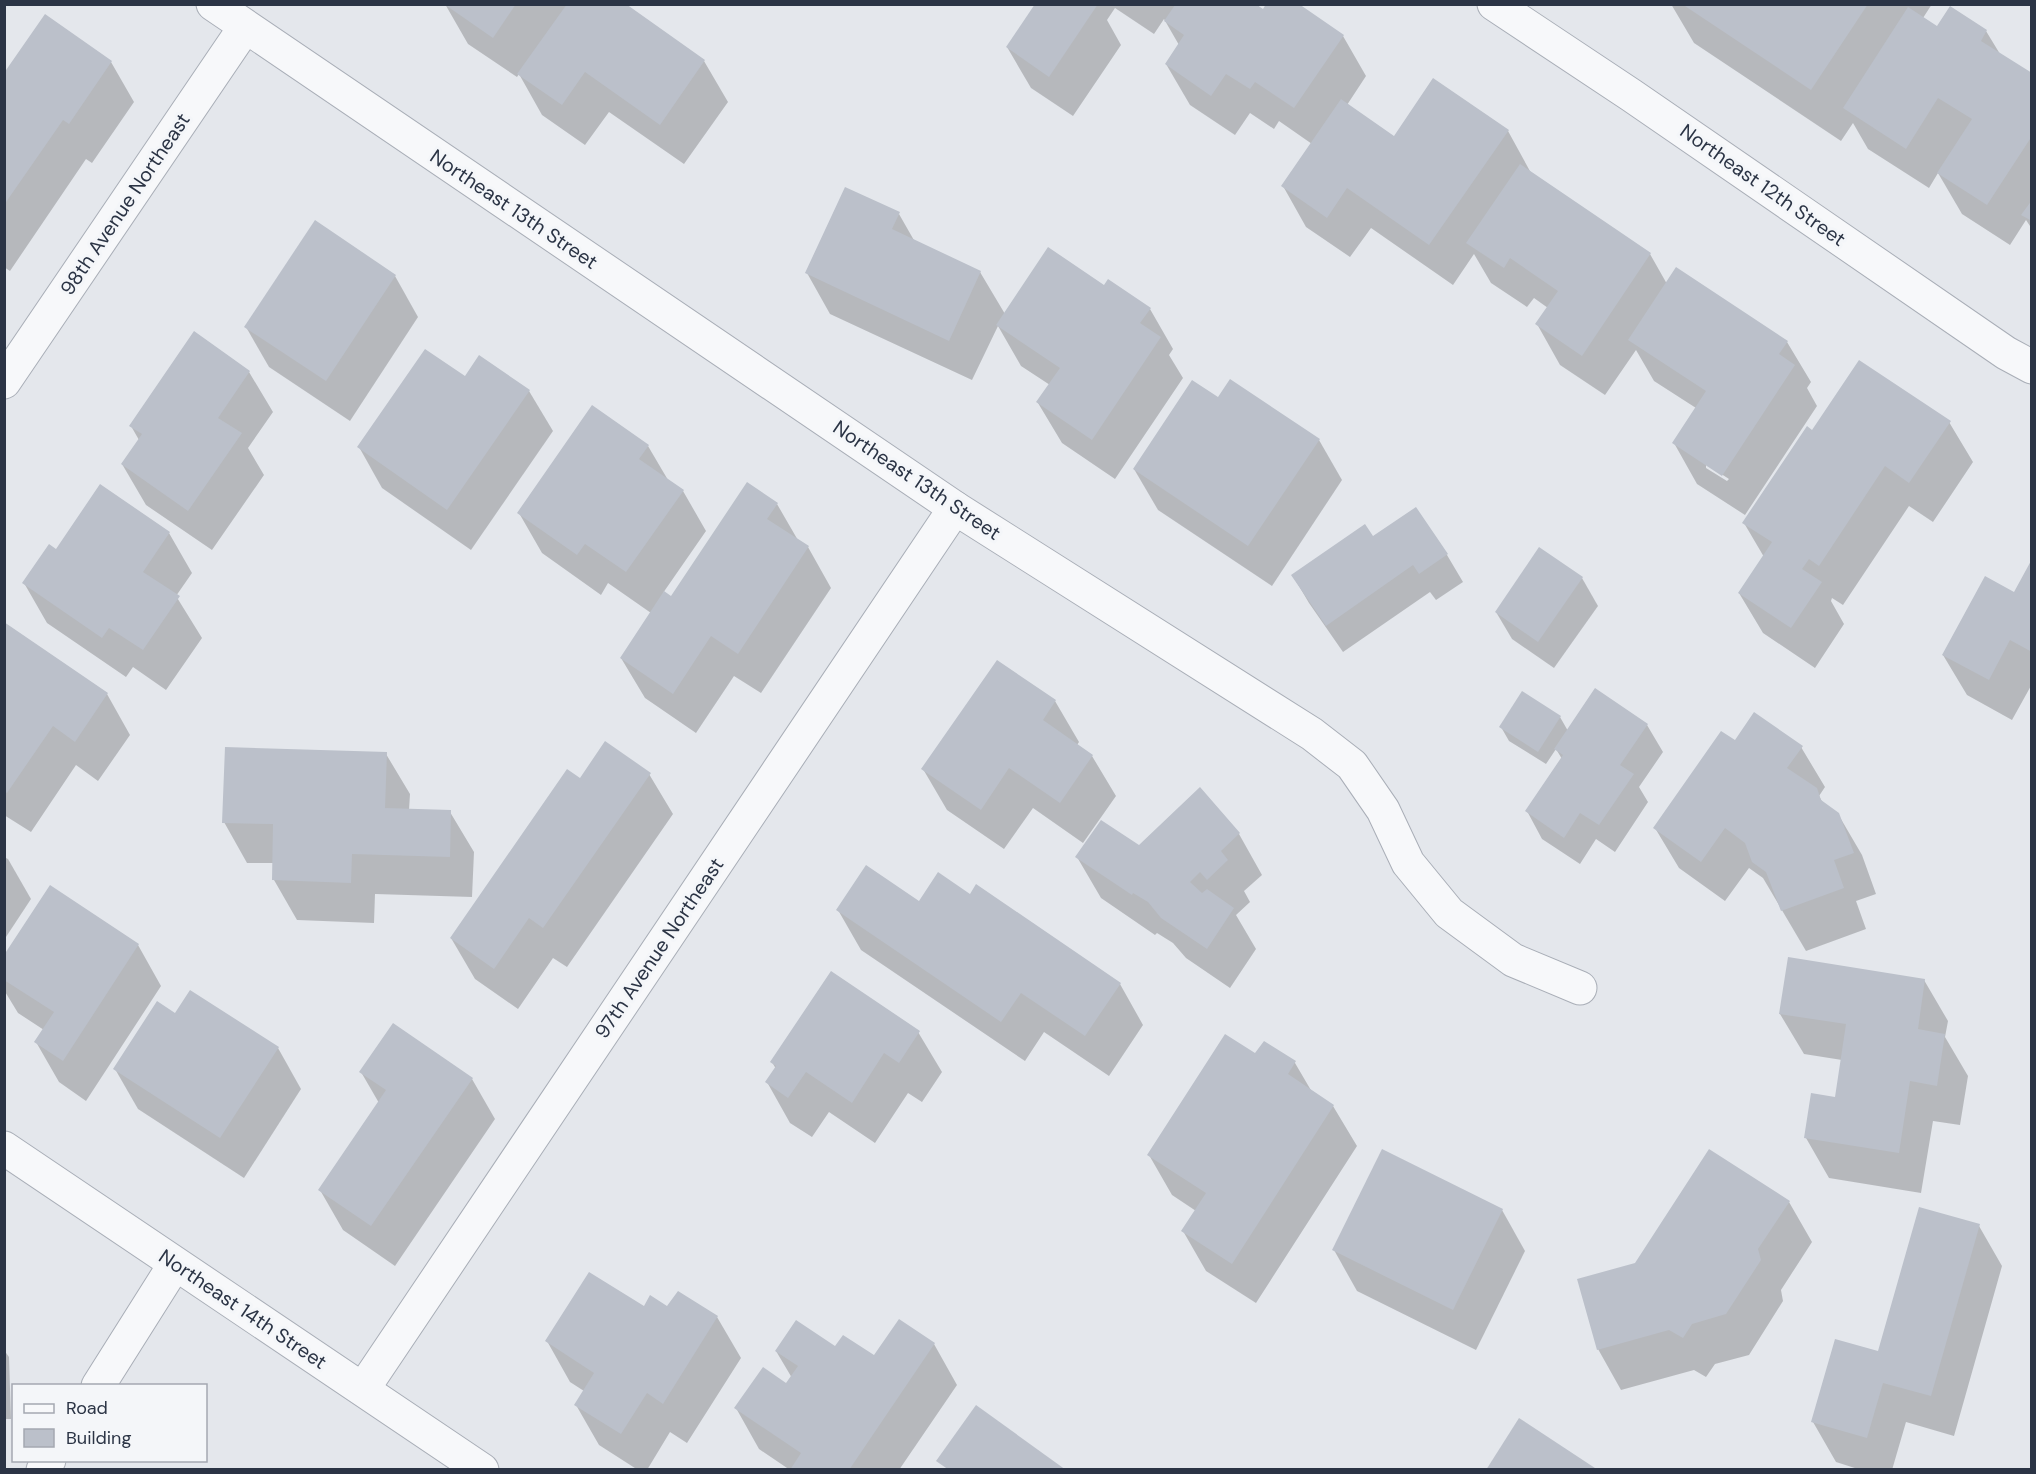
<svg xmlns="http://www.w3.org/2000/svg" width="2036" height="1474" viewBox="0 0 2036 1474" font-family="'DM Sans',sans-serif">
  <rect width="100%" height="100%" fill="#e4e7ec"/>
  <g fill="#0003" fill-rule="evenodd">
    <polygon points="445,4 623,4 704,61 728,102 684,164 609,112 585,145 542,115 519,74 517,77 468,44"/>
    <path d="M1036,4H1258L1260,9L1343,36L1366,76L1347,105L1394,138L1508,131L1531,173L1650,254L1667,284L1787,342L1811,382L1807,388L1817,406L1745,515L1697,484L1674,443L1696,408L1654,381L1636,350L1605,395L1560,365L1537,324L1548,308L1534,298L1527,307L1491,283L1474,254L1453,285L1371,228L1350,257L1306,227L1283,186L1312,144L1279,121L1274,129L1250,113L1235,135L1190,105L1166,64L1179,45L1164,19L1154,34L1115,8L1107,20L1121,45L1073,116L1031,88L1007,47ZM1706,464L1729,479L1727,481L1706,468Z"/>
    <polygon points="1671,4 1932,4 1923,18 1938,28 1986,31 2000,54 2032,75 2032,229 2026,220 2010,245 1962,214 1938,173 1929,188 1868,149 1853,123 1841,141 1694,43"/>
    <polygon points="111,62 134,102 92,163 86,159 10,271 4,267 4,75"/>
    <polygon points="899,214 915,242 980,272 1005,314 1104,287 1150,309 1173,349 1169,355 1183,378 1115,479 1062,443 1038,403 1050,385 1021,366 998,326 972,380 830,314 807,273"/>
    <polygon points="395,276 418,317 350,421 269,367 246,327"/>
    <polygon points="195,333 249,372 273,412 248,448 264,475 212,550 146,505 122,464 139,440 131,426"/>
    <polygon points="465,378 529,391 553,431 471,550 382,488 359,447"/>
    <polygon points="1218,399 1319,440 1342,480 1272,586 1158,510 1134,469"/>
    <polygon points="1949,422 1973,462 1933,522 1909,506 1843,605 1832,598 1831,601 1844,624 1815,668 1763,633 1739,593 1764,557 1744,523"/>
    <polygon points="648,446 668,480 683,491 706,531 663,593 671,598 777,504 799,542 808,547 831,588 761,693 734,676 696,733 645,698 621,658 651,613 608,583 601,595 542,553 519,513"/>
    <polygon points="169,533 192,573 176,596 202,638 166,690 133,667 126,677 47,623 24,583 56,551"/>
    <polygon points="1372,538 1447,555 1463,582 1436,600 1430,592 1343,652 1309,603 1293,576"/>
    <polygon points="2032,562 2032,684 2012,720 1967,695 1943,655 2014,594"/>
    <polygon points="1582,578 1598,606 1554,668 1512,639 1496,612"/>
    <polygon points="4,624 107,694 130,735 98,781 76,765 31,832 4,815"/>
    <polygon points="998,662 1055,701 1079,742 1077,745 1092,756 1116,796 1083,843 1033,808 1004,849 947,810 923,769"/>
    <polygon points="1560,717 1568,731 1647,725 1663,752 1639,787 1648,802 1615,852 1596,839 1580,864 1542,839 1527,811 1562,759 1556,749 1546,764 1509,741 1501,727"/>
    <polygon points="1736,742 1801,747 1825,787 1819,796 1824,805 1838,814 1862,855 1876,894 1856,901 1866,929 1806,951 1763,878 1749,868 1725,901 1679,868 1655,828"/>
    <polygon points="386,754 410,794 409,810 450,812 474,852 472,897 375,894 374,923 297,920 274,880 274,863 247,863 224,822"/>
    <polygon points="649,774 673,814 567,967 553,958 518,1009 475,979 451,938 580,780"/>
    <polygon points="1200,789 1239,834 1262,875 1244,891 1250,902 1236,915 1256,949 1230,988 1186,958 1173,943 1157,933 1155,935 1101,898 1077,857 1140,847"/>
    <polygon points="4,857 8,859 31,899 4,940"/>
    <polygon points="970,896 1120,984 1143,1025 1109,1076 1044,1032 1025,1061 861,950 838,910 919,903"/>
    <polygon points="138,945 161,986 86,1101 59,1082 36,1042 44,1030 18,1013 4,990 4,958"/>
    <polygon points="1924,980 1948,1021 1945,1037 1968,1076 1960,1125 1933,1121 1921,1193 1829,1178 1806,1138 1836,1099 1842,1060 1804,1054 1780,1014"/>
    <polygon points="175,1015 278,1048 301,1089 244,1178 138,1109 115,1069"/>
    <polygon points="918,1032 942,1072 922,1102 908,1093 875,1143 829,1112 812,1137 790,1123 767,1082 776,1069 772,1062"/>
    <polygon points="1256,1055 1295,1063 1312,1092 1333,1106 1357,1146 1256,1303 1206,1271 1183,1231 1196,1211 1172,1195 1149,1155"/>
    <polygon points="361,1072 472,1079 495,1119 395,1266 343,1230 320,1190 379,1103"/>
    <polygon points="1789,1202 1812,1242 1781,1290 1783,1301 1749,1355 1715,1364 1706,1377 1694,1370 1621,1390 1598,1349 1636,1264"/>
    <polygon points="1502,1210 1525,1251 1476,1350 1357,1291 1334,1250"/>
    <polygon points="1979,1226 2002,1266 1954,1436 1906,1422 1892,1470 1861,1470 1836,1462 1813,1422 1879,1353"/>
    <polygon points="678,1293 717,1317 741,1358 687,1443 670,1432 647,1470 638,1470 599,1445 576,1405 584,1391 570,1382 547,1341 644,1308 668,1308"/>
    <polygon points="934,1344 957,1385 899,1470 790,1470 759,1449 736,1408 787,1385 792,1378 776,1351 836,1348 874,1358"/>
    <polygon points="4,1350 9,1357 11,1419 4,1419"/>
  </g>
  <g fill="#bbc0ca">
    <polygon points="444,4 516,4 493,38"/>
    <polygon points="567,4 626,4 705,60 660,125 585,72 562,105 517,74"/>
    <polygon points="1035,4 1098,4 1049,77 1006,47"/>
    <polygon points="1266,4 1299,4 1344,35 1294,108 1255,82 1250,89 1226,74 1211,96 1165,64 1184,35 1164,21 1175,5 1257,5 1263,9"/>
    <polygon points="1682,4 1868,4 1811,90"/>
    <polygon points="1950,6 1987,30 1981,41 2032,73 2032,136 1987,205 1937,173 1972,119 1938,98 1906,149 1843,108 1908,7 1937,26"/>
    <polygon points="45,14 112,61 69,124 63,120 4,205 4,73"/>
    <polygon points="1433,78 1509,130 1429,245 1347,188 1327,218 1281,186 1341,99 1394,136"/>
    <polygon points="1520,164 1651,253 1582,356 1535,324 1558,291 1510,258 1504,268 1466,243"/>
    <polygon points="845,187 900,212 892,229 981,271 949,341 805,273"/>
    <polygon points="2032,200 2032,221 2021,215"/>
    <polygon points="315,220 396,275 326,381 244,327"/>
    <polygon points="1048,247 1104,285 1108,279 1151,308 1140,323 1161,337 1092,440 1036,402 1060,368 996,325"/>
    <polygon points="1676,267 1788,341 1779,354 1795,365 1722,476 1672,443 1706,391 1628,340"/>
    <polygon points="194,331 250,371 218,418 242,433 188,511 121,464 142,434 129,426"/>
    <polygon points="425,349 465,376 479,355 530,390 447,510 357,447"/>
    <polygon points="1859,360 1951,421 1909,483 1885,466 1819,566 1809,559 1802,569 1822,582 1791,628 1738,593 1772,542 1742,523 1807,426 1812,430"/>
    <polygon points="1230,379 1320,439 1248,546 1133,469 1192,380 1218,397"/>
    <polygon points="592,405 649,445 639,459 684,490 626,572 585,544 577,555 517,513"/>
    <polygon points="747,482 778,503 767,519 809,546 738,654 711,636 673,694 620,658 664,591 671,596"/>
    <polygon points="100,484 170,532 143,572 180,596 143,650 109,628 102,638 22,583 49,544 56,549"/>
    <polygon points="1416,507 1448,554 1419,574 1413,565 1326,626 1291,575 1365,524 1373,536"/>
    <polygon points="1539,547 1583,577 1538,642 1495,612"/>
    <polygon points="2032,559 2032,652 2010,640 1989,680 1942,655 1985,576 2014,592"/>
    <polygon points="4,622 108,693 75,742 53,726 7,793 4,791"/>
    <polygon points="997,660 1056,700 1043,720 1093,755 1060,803 1009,768 981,810 921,769"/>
    <polygon points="1595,688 1648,724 1620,765 1634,774 1599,825 1580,813 1564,838 1525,811 1563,755 1554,749"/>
    <polygon points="1522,691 1561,716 1538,752 1499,727"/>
    <polygon points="1754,712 1803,746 1787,768 1817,788 1821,800 1839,813 1854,853 1834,860 1844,888 1781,911 1766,872 1752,862 1745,843 1725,828 1701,862 1653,828 1721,731 1735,740"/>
    <polygon points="605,741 651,773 543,928 529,918 494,969 450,938 567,769 580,778"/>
    <polygon points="225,747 387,752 385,808 451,810 450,857 352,854 351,883 272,880 273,824 222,823"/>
    <polygon points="1200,787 1240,833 1221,851 1228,860 1207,880 1200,872 1190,882 1202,893 1207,889 1234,908 1207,949 1161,918 1148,902 1133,893 1132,895 1075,857 1101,820 1139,845"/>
    <polygon points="866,865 919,901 938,872 970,894 976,884 1121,983 1085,1036 1021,993 1001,1022 836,910"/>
    <polygon points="50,885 139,944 63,1061 34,1042 54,1012 4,980 4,955"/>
    <polygon points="1788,957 1925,979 1918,1029 1945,1034 1937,1086 1910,1081 1899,1153 1804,1138 1811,1093 1835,1097 1846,1024 1779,1014"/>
    <polygon points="831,971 920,1031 899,1063 884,1053 852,1103 806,1072 788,1098 765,1082 776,1066 770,1062"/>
    <polygon points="190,990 279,1047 220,1138 113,1069 157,1001 175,1013"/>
    <polygon points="393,1023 473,1078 371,1226 318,1190 386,1090 359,1072"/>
    <polygon points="1225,1034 1255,1053 1264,1041 1296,1061 1288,1074 1334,1105 1232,1264 1181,1231 1206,1193 1147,1155"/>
    <polygon points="1382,1149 1503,1209 1453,1310 1332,1250"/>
    <polygon points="1709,1149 1790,1201 1758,1249 1761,1260 1726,1314 1692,1324 1683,1338 1669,1330 1597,1350 1577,1279 1635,1263"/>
    <polygon points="1919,1207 1980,1224 1931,1396 1883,1383 1867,1438 1811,1422 1835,1339 1878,1351"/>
    <polygon points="589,1272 644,1306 650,1295 667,1306 678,1291 718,1316 663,1404 647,1393 621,1434 574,1405 594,1373 545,1341"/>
    <polygon points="899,1319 935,1343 849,1470 790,1470 801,1453 734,1408 763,1367 786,1383 798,1366 775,1351 796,1320 835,1346 843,1335 874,1355"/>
    <polygon points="976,1405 1066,1470 949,1470 936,1461"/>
    <polygon points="1519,1418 1598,1470 1486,1470"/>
  </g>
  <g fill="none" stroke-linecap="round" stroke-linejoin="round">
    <defs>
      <g id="minor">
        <polyline points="213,4 955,508 1312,734 1352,765 1383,810 1408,863 1449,913 1513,960 1580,988"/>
        <polyline points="1494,4 1631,95 2006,353 2032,367"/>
        <polyline points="4,382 245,27"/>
        <polyline points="4,1148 482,1470"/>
        <polyline points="98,1386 175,1264"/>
        <polyline points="363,1389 955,508"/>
        <polyline points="43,1470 49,1460"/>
      </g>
    </defs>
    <use href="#minor" stroke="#a9aeb7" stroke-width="35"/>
    <use href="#minor" stroke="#f7f8fa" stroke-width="33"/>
  </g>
  <g text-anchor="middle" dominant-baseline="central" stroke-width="6" stroke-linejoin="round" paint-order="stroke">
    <g font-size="20" fill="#2b3445" stroke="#f4f6f9">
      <text transform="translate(1763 185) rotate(35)">Northeast 12th Street</text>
      <text transform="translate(125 204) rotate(-56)">98th Avenue Northeast</text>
      <text transform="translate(514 209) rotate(34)">Northeast 13th Street</text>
      <text transform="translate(917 480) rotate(34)">Northeast 13th Street</text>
      <text transform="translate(659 948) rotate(-56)">97th Avenue Northeast</text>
      <text transform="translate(243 1309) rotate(34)">Northeast 14th Street</text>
    </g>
  </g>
  <rect width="2036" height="1474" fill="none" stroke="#2b3445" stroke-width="12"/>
  <rect x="12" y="1384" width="195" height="78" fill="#f4f6f9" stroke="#a4a8b1" stroke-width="1.5"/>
  <rect x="24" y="1404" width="30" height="9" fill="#f7f8fa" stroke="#a4a8b1" stroke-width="1.5"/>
  <text x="66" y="1414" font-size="18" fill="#2b3445">Road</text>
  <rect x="24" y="1429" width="30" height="18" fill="#bbc0ca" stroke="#a4a8b1" stroke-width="1.5"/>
  <text x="66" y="1444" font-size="18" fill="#2b3445">Building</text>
</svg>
